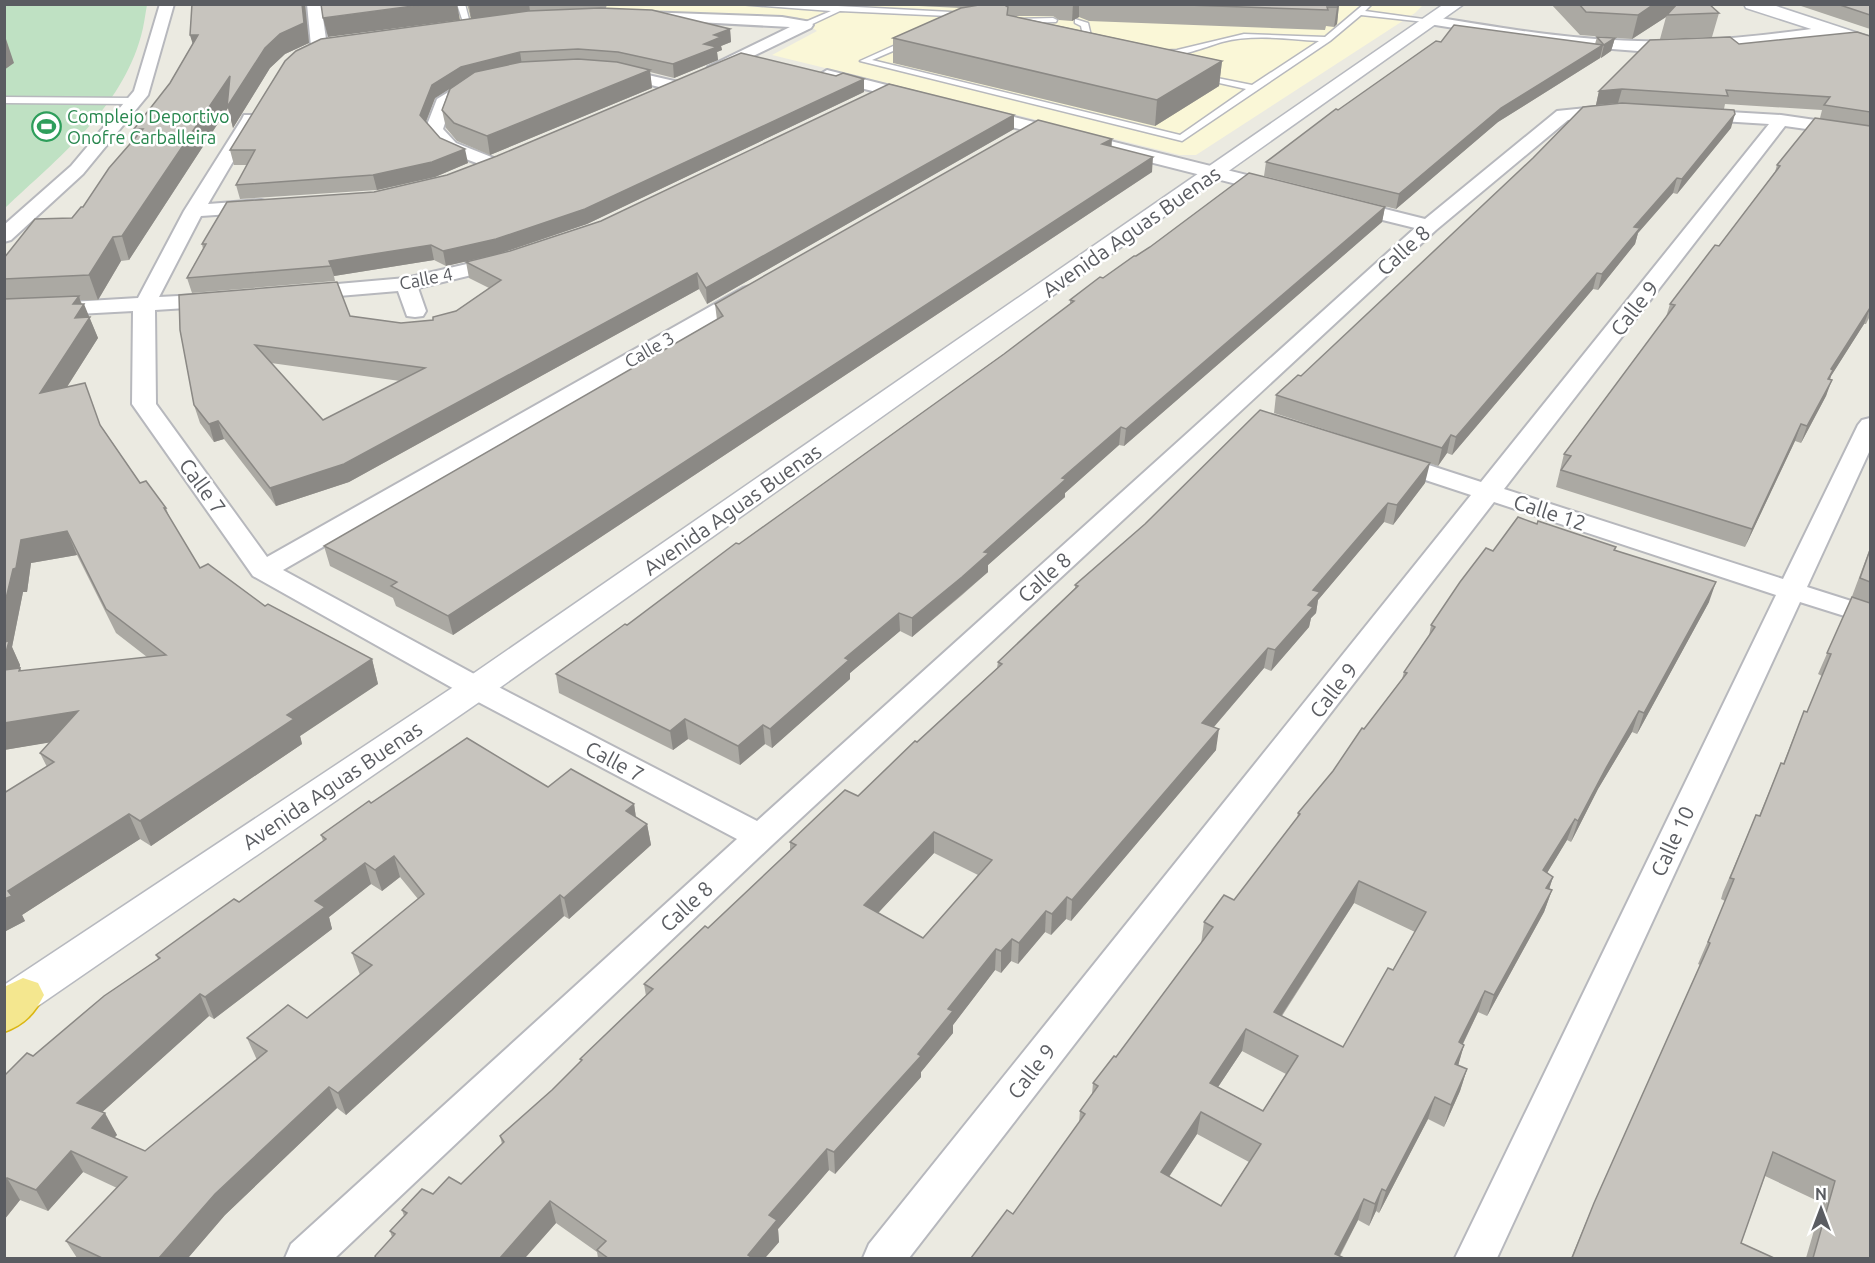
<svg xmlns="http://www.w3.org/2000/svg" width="1875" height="1263" viewBox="0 0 1875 1263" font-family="Ubuntu,sans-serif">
  <rect width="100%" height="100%" fill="#ebeae1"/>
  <polygon fill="#faf7d7" points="439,5 1423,5 1415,13 1196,155 1180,155 772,55 817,31 797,17 608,9 444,25"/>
  <path fill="#bfe1c3" d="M5,5H147C145,15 144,26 141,36C121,109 57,159 5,208Z"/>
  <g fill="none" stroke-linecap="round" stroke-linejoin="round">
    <defs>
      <g id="lane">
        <polygon points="457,4 465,4 471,27 464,25"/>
        <polygon points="739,4 800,4 970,13 974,15 970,17 840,11 806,27 803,27 803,23 831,11"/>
        <path d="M1364,4H1372L1365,11L1438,21L1434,23L1361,15L1330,41L1182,141L860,61L911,38L915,40L914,42L872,60L1180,135L1246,89L1197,78V74L1252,85L1319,41C1287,39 1253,34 1222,42C1205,47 1169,62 1155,53L1156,51L1177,50L1244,34L1325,37Z"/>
        <polygon points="1053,18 1057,20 1056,22 1013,23 1009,21 1013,19"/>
        <polygon points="1075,19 1088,23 1092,40 1100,41 1100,45 1085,44 1081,26 1075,23"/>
        <polygon points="4,97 134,98 138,101 134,104 4,103"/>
      </g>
      <g id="street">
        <polygon points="160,4 174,4 148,95 83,174 11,240 4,242 4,225 71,166 134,91"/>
        <polygon points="307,4 321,4 327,46 324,49 319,51 311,46"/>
        <polygon points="644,12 782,17 811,22 813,25 811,28 714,75 708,73 706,70 708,67 790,27 639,19 637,16"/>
        <path d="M1434,17C1502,28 1570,40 1638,41C1704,43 1769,35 1834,26L1842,31L1834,36L1736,47L1638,51L1561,45L1429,24L1427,21L1429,18Z"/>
        <polygon points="613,67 683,83 685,86 677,91 607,75 605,72"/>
        <polygon points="827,70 922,94 924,97 916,102 821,78 819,75"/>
        <polygon points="478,79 486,84 484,87 476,89 451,105 443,129 456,143 499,160 502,164 499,168 493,169 444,151 425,130 437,99 465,82"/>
        <polygon points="1616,105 1624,110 1622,114 1568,120 1436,230 772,845 335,1258 285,1258 291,1244 737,839 465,695 253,576 132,404 133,311 4,318 4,306 138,298 184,211 242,119 244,115 256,115 258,119 208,204 261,200 268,202 270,206 268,210 261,212 201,216 159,297 218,294 225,296 229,300 225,304 218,306 155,310 156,404 267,557 743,288 750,286 757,288 760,292 757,296 283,570 487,681 757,821 1415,228 1338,209 1336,205 1338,201 1345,199 1425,219 1557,111"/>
        <polygon points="978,108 1287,185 1289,189 1287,193 1280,195 972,117 970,113"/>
        <polygon points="1695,110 1781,115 1870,128 1870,138 1785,126 1504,489 1783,579 1858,425 1862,420 1870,418 1870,450 1807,587 1870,607 1870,624 1800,602 1497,1258 1455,1258 1776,595 1494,502 909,1258 863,1258 869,1244 1471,495 1383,466 1380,461 1383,456 1392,454 1401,456 1481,482 1769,124 1689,119 1687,115"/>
        <polygon points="506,255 513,257 516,261 513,265 418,288 426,311 423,316 415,317 407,316 398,291 303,299 296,297 293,293 296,289 303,287 406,278"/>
      </g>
      <g id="secondary">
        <polygon points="1444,4 1464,4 488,696 19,1019 4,1024 4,985 464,680"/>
        <polygon points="1744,4 1770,4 1870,37 1870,48 1746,8"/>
      </g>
      <path id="highway" d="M23,978L38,983L44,995C35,1013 24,1025 4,1032V987Z"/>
    </defs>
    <use href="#lane" stroke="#b7b8bd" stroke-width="3"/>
    <use href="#street" stroke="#b7b8bd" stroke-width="4"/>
    <use href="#secondary" stroke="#b7b9bf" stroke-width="3"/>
    <use href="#highway" stroke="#dbb612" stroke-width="3"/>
    <use href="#lane" fill="#fff" fill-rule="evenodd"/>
    <use href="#street" fill="#fff" fill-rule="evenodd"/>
    <use href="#secondary" fill="#fff" fill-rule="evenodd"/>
    <use href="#highway" fill="#f4e78f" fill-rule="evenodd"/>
  </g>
  <g fill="#aba9a3" fill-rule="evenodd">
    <path d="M192,4H305L309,43L285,54L270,68L233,128L228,108L129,260L121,261L98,300H80L89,317L98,338L67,387L101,426L140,483L166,508L170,519L200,568L265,606L372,659L378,684L300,736L302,744L151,846L140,839L22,915L25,921L4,932L47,767L40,753L50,742L4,750V258L72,218L83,207L136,136L134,129L170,83L193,43L190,35ZM77,555L116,633L147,657L22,671L20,668V665L12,647L23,592H27L31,563Z"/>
    <polygon points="467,4 607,4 606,8 730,29 731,42 721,46 722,50 717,52 718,60 674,78 650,72 652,88 490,155 457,141 446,128 442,110 449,89 435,98 426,122 440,138 468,163 435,177 377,190 240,199 236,185 247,165 234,165 230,150 471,19"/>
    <polygon points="876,4 1339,4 1337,24 1334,27 1326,26 1325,30 1089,21 1079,17 1072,21 1059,20 1053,16 1014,16 1222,61 1219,86 1155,126 893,63 893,38 961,8"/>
    <polygon points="1551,4 1709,4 1719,13 1712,37 1660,39 1666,17 1632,39 1580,35"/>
    <polygon points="1795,4 1870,4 1870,29"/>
    <polygon points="1870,36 1870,316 1866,324 1864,324 1831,376 1826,396 1801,443 1795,441 1745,547 1556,487 1564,454 1666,317 1670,304 1719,246 1775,172 1777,165 1820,118 1822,110 1725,104 1724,109 1618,103 1596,105 1599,91 1739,44"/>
    <polygon points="1597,37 1615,38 1611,51 1601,58 1600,57 1600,58 1498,122 1396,209 1264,176 1266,162 1338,110 1441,42 1595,44"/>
    <polygon points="864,92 587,224 498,254 446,266 434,260 334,276 335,281 192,293 187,278 203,249 202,244 374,192"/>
    <path d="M1014,115V129L707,304L699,289L349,482L276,506L224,439L214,442L200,423L194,405L180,330L350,316L401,323L433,320L456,311L489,288L469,278L466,262L510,251ZM271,363L400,381L323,420Z"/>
    <polygon points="1731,128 1677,194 1673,193 1638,233 1635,244 1598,290 1593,289 1452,455 1447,453 1438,466 1274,413 1276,395 1301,376"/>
    <polygon points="1111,147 1152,172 453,635 396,606 393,598 330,566 324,546 717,320 715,304"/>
    <polygon points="1385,207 1382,222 1124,446 1119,445 1065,493 1065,497 988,565 988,572 961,596 912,637 900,631 850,673 850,679 772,748 765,744 740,765 688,739 673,750 559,693 556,674 627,625 1004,354 1070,305 1070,300 1150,247"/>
    <path d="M1425,483L1393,525L1384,522L1318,600L1316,613L1311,618L1309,627L1271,671L1264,668L1214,727L1216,750L1071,921L1066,919L1051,935L1045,932L1018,964L1011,961L1001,973L995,970L953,1025V1033L921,1072V1077L835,1174L829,1170L778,1229L779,1242L765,1258H598L597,1252L556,1223L525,1258H376L392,1237L390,1231L404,1216L402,1210L433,1194L461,1184L502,1144L500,1136L552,1090L581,1061L580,1059L646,996L644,984L708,928L790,850V842L858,796L997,668L998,662L1075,588V585ZM934,853L978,875L923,938L878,913Z"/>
    <path d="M1537,524L1616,547L1615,550L1709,602L1637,734L1632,732L1598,789L1571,842L1567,840L1547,873L1553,877L1549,889L1552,890L1544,912L1487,1016L1478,1012L1463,1044L1464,1045L1458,1065L1467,1069L1460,1091L1444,1127L1428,1119L1379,1213L1376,1211L1369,1226L1358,1220L1340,1256L1013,1214L1079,1123L1080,1111L1092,1094L1093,1083L1116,1057L1201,944L1204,922L1234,900L1297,818L1298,813L1333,771L1364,729L1402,679L1404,672L1429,636L1431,625L1493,551ZM1354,903L1415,932L1393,970L1343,1047L1282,1016ZM1242,1051L1286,1074L1263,1111L1218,1087ZM1197,1134L1249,1162L1221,1206L1169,1177Z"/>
    <polygon points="1870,548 1870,1258 1806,1258 1822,1203 1765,1176 1741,1243 1774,1258 1571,1258 1594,1203 1700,965 1698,964 1725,901 1721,899 1723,892 1756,815 1759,816 1781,763 1783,764 1804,711 1807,712 1822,676 1818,674 1851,599"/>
    <path d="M548,787L634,804L636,818L647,824L651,845L569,919L564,916L346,1115L337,1108L225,1215L188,1258H77L66,1241L117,1188L83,1172L48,1211L20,1200L4,1220V1076L33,1056L158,959L156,955L239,902L323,841L321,835L371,803ZM400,877L418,899L352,953L360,975L307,1018L247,1038L257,1060L145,1151L114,1137L117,1135L102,1112L209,1016L214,1019L332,929L329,917L371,884L382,891Z"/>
  </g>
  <g fill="#8b8985">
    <polygon points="302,4 305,4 309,43 285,54 270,68 233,128 228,108 129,260 122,236 230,76 265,48"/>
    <polygon points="428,4 457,4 460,20 328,37 323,18"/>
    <polygon points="469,4 529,4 530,11 471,19"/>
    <polygon points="1073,4 1079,4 1079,17 1072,21"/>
    <polygon points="1654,4 1681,4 1667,15 1666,17 1632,39 1638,15"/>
    <polygon points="1339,5 1337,24 1334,27 1337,7"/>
    <polygon points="730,29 731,42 721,46 722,50 717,52 718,60 674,78 673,64 704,44 714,35"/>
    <polygon points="190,35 198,35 196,55"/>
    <polygon points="1615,38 1611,51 1601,58 1604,45"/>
    <polygon points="4,39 6,39 14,63 4,70"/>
    <polygon points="1603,45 1600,58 1498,122 1396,209 1399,194 1501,108"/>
    <polygon points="520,52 522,65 464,80 435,98 423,129 420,115 432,85 461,67"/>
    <polygon points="1222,61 1219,86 1155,126 1157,100"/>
    <polygon points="650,70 652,88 490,155 487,136"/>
    <polygon points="864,79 864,92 587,224 498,254 446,266 443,251"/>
    <polygon points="1622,89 1618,103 1596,105 1599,91"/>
    <polygon points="1735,114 1731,128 1677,194 1682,179"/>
    <polygon points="1014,115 1014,129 707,304 706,288"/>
    <polygon points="1112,139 1111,154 1102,144"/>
    <polygon points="465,149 468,163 435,177 377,190 373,175"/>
    <polygon points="1153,157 1152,172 453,635 448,616"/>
    <polygon points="1677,178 1673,193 1638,233 1635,244 1598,290 1602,274 1634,227"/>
    <polygon points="1385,207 1382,222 1124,446 1126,429"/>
    <polygon points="113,237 121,261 98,300 89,275"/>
    <polygon points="431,245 434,260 334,276 329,261"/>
    <polygon points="697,273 699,289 349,482 276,506 270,488"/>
    <polygon points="1597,273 1593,289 1452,455 1456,437"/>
    <polygon points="79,296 82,307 84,304 98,338 49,415 40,393 75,318 73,304"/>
    <polygon points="1870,308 1864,324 1831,376 1827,386 1822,395 1831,369"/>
    <polygon points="1832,380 1826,396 1801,443 1807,426"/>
    <polygon points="218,421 224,439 214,442 209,424"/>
    <polygon points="1801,424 1795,441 1745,547 1752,529"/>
    <polygon points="1121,427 1119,445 1065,493 1065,497 988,565 988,572 912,637 912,618 1062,478"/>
    <polygon points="1451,435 1447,453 1438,466 1442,448"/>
    <polygon points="1430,463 1425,483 1393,525 1397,505"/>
    <polygon points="1388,503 1384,522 1318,600 1316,613 1311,618 1309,627 1271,671 1275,650 1313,590"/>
    <polygon points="67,531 77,555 31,563 27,592 23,592 12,647 20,665 13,695 4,677 4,607 13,569 21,540"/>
    <polygon points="1716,582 1709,602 1637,734 1644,713"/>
    <polygon points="899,613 900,631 850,673 850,679 772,748 770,729 845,658"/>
    <polygon points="1268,648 1264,668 1200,743 1202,723"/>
    <polygon points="372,659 378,684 300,736 302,744 151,846 140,821 287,715"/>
    <polygon points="78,711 89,736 4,750 4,723"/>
    <polygon points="1639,711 1632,732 1598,789 1571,842 1578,821 1606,768"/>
    <polygon points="685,719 688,739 673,750 670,731"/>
    <polygon points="763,725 765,744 740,765 738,746"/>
    <polygon points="1219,729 1216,750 1071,921 1072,900"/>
    <polygon points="634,804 637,825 626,811"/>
    <polygon points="129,814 140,839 22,915 25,921 4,932 4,899 8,891"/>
    <polygon points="1575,819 1567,840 1536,891 1543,870"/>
    <polygon points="647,824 651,845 569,919 564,898"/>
    <polygon points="934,832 934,853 865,927 864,905"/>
    <polygon points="394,856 400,877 382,891 375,870"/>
    <polygon points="365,863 371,884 329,917 332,929 214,1019 205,997 315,901"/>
    <polygon points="1553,877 1546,899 1546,888"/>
    <polygon points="1359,881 1354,903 1270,1033 1274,1012"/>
    <polygon points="1552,890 1544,912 1487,1016 1494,995"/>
    <polygon points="560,895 564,916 346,1115 338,1093"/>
    <polygon points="1067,897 1066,919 1051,935 1052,914"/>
    <polygon points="1046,911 1045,932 1018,964 1019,943"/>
    <polygon points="1012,939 1011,961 1001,973 1001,951"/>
    <polygon points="996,949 995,970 953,1025 953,1033 921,1072 921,1077 835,1174 834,1152 918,1054 948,1009"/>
    <polygon points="1485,991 1478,1012 1453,1064 1459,1042"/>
    <polygon points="200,994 209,1016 89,1124 77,1103"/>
    <polygon points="1246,1029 1242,1051 1206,1105 1210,1083"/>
    <polygon points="1464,1045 1458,1066 1455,1064"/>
    <polygon points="1467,1069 1460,1091 1444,1127 1451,1105"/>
    <polygon points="329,1087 337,1108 225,1215 188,1258 159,1258 215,1194"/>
    <polygon points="1435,1097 1428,1119 1379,1213 1386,1191"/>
    <polygon points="1201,1112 1197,1134 1158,1193 1161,1172"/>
    <polygon points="105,1113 117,1135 104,1149 92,1128"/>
    <polygon points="827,1149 829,1170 778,1229 779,1242 765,1258 748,1258 748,1255 769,1215"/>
    <polygon points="71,1151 83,1172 48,1211 36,1190"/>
    <polygon points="7,1178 20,1200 4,1220 4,1182"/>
    <polygon points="1382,1189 1376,1211 1369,1226 1375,1204"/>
    <polygon points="1364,1199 1358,1220 1338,1258 1335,1254"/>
    <polygon points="550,1201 556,1223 525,1258 500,1258"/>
  </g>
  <g fill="#c7c4be" stroke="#8b8985" stroke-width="1.5" fill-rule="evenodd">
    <polygon points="192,4 302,4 304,23 280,34 265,48 227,107 230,76 122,236 113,237 89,275 4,279 4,258 35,219 72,218 81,207 83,207 109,168 143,129 134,129 170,83 198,35 190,35"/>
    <polygon points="321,4 428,4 323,18"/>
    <polygon points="985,4 1003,4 1008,7 1007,15 1222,61 1157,100 893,38 961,8"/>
    <polygon points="1159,4 1339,4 1339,5 1337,7 1327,7 1328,10"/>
    <polygon points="1579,4 1654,4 1638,15 1586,12"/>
    <polygon points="1677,4 1709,4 1719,13 1667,15"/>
    <polygon points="1837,4 1870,4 1870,15"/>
    <polygon points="600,8 652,10 730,29 714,35 721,37 704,44 717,47 673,64 618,52 578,49 520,52 461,67 432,85 420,115 440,138 465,149 432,162 373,175 236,185 255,150 230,150 285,61 296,51 321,39 528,11"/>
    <polygon points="1454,25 1603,45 1501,108 1399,194 1266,162 1336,109 1338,110 1436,41 1441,42"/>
    <polygon points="1857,32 1870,36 1870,112 1824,105 1830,97 1726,90 1728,96 1622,89 1599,91 1650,40 1730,37 1739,44"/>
    <polygon points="1597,37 1615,38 1604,45"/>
    <polygon points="741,53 836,76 843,73 864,79 585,209 496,239 443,251 431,245 329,261 331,266 187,278 206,244 202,244 227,202 374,192 447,175 497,156"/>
    <polygon points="578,59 617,62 650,70 487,136 454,123 442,110 450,89 475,72 521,62"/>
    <path d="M889,84L1014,115L706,288L697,273L344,464L270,488L218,421L209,424L194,405L180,330L179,295L337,282L350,316L401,323L433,320V317L456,311L501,280L466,262L510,251L601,221ZM255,345L425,368L323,420Z"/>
    <polygon points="1622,103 1734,110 1735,114 1682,179 1677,178 1634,227 1640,228 1602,274 1597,273 1456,437 1451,435 1442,448 1276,395 1298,375 1301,376 1533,158 1583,107"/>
    <polygon points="1815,118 1870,126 1870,308 1831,369 1833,370 1828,379 1832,380 1807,426 1801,424 1752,529 1561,470 1571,456 1564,454 1675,305 1670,304 1715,245 1719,246 1780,166 1777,165"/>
    <polygon points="1038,120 1112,139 1102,144 1153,157 448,616 391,586 397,582 324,546 723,316 715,304"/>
    <polygon points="1249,173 1385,207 1126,429 1121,427 1062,478 1066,479 984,552 989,553 962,577 912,618 899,613 845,658 849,660 770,729 763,725 738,746 685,719 670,731 556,674 625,624 627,625 736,543 739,544 788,509 1004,354 1074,301 1070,300 1100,277 1103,278 1134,256 1136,256 1150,247"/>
    <polygon points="79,296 73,304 84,304 75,318 90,317 40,393 85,383 100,425 140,483 146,481 166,508 164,508 200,568 208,564 265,606 268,604 372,659 287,715 294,719 140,821 129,814 8,891 12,896 4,899 4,793 54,762 40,753 78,711 4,723 4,670 20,668 19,671 166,655 106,609 67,531 21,540 16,568 13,569 4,607 4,299"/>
    <path d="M1260,410L1430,463L1397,505L1388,503L1313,590L1320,592L1308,605L1313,607L1275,650L1268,648L1202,723L1219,729L1072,900L1067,897L1052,914L1046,911L1019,943L1012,939L1001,951L996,949L948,1009L953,1011L918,1054L921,1056L834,1152L827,1149L769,1215L777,1220L748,1255L753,1258H608L597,1250L606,1241L550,1201L500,1258H376L375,1256L395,1234L390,1231L407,1213L402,1210L422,1189L433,1194L449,1177L461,1184L504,1142L500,1136L552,1090L582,1060L580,1059L653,989L644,984L705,926L708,928L796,845L790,842L845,790L858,796L915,741L917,742L1002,664L998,662L1078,586L1075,585L1145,524ZM934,832L992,860L923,938L864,905Z"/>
    <path d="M1518,517L1537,524L1538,521L1616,547L1614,550L1716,582L1644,713L1639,711L1606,768L1578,821L1575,819L1543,870L1553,877L1546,888L1552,890L1494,995L1485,991L1459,1042L1464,1045L1455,1064L1467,1069L1451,1105L1435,1097L1386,1191L1382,1189L1375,1204L1364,1199L1335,1254L1344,1258H971L1007,1210L1013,1214L1085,1114L1080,1111L1098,1086L1093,1083L1114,1056L1116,1057L1213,927L1204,922L1224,895L1234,900L1300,814L1298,813L1333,771L1362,728L1364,729L1407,673L1404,672L1435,627L1431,625L1460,582L1486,548L1493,551ZM1359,881L1426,912L1393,970L1388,968L1343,1047L1274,1012ZM1246,1029L1298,1056L1263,1111L1210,1083ZM1201,1112L1261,1144L1221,1206L1161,1172Z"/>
    <polygon points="1870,550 1870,582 1860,578"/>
    <polygon points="1852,597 1870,603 1870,1258 1813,1258 1835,1181 1773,1152 1741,1243 1774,1258 1572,1258 1594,1203 1710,943 1708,942 1734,879 1730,878 1733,871 1756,815 1760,816 1781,763 1784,764 1804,711 1807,712 1831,654 1827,653"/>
    <polygon points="9,641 4,660 4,642"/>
    <path d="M467,738L548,787L571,769L634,804L626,811L647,824L564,898L560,895L338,1093L329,1087L215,1194L159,1258H102L66,1241L127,1177L71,1151L36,1190L7,1178L4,1182V1076L27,1053L33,1056L104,996L160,958L156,955L234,899L239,902L326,839L321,835L369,801L371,803ZM394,856L424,894L352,953L372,965L307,1018L288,1005L247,1038L267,1051L145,1151L92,1128L105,1113L77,1103L200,994L205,997L325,907L315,901L365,863L375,870Z"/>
  </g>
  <defs>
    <symbol id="stadium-ring" viewBox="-11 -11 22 22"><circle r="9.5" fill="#fff" stroke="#2e9e5b" stroke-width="1.5"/><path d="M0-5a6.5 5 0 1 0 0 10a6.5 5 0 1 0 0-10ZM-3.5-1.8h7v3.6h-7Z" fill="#2e9e5b"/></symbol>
  </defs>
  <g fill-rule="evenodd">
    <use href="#stadium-ring" x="30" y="110" width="33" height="33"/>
  </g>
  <g text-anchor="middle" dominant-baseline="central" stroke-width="5" stroke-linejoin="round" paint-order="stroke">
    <g font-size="18" fill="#27864d" stroke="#fff" text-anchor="start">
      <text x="67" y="116">Complejo Deportivo<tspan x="67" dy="21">Onofre Carballeira</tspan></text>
    </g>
    <g font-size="18" fill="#5a5c61" stroke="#fff">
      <text transform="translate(426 278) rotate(-11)">Calle 4</text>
      <text transform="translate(649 349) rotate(-30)">Calle 3</text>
    </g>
    <g font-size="21" fill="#5a5c61" stroke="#fff">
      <text transform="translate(1131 231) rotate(-35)">Avenida Aguas Buenas</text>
      <text transform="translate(1403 250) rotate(-42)">Calle 8</text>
      <text transform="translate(1634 308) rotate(-52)">Calle 9</text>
      <text transform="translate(203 486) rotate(54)">Calle 7</text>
      <text transform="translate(732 509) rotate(-35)">Avenida Aguas Buenas</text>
      <text transform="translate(1550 512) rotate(18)">Calle 12</text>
      <text transform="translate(1044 577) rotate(-42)">Calle 8</text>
      <text transform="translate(1333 690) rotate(-52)">Calle 9</text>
      <text transform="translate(615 761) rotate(28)">Calle 7</text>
      <text transform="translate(332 785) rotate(-34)">Avenida Aguas Buenas</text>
      <text transform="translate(1672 841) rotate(-65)">Calle 10</text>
      <text transform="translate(686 906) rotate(-43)">Calle 8</text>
      <text transform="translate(1031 1071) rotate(-52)">Calle 9</text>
    </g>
  </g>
  <rect width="1875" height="1263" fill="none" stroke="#5a5c61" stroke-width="12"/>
  <g transform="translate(1821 1209)" stroke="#ffffff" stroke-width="4.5" paint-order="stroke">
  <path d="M0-4.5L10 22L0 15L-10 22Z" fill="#5a5c61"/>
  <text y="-9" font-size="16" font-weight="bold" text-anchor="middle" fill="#5a5c61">N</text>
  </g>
</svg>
